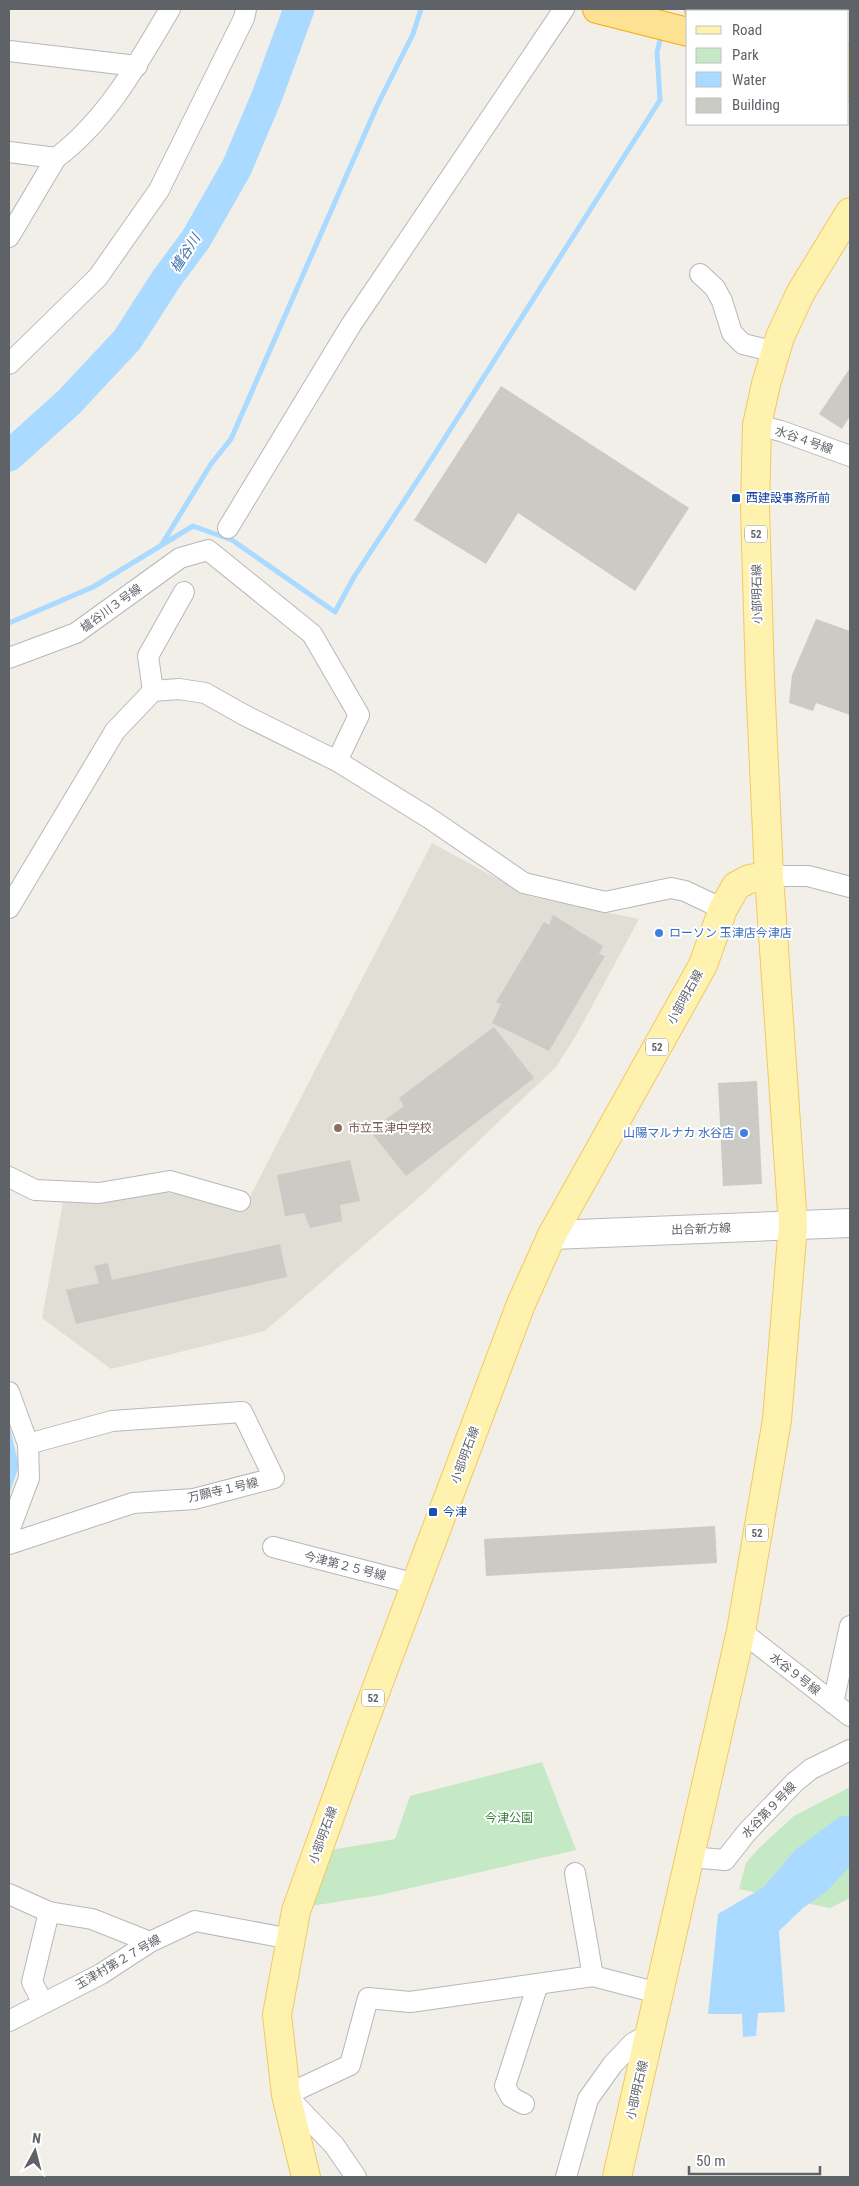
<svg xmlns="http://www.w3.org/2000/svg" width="859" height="2186" viewBox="0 0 859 2186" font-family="'Roboto Condensed','Noto Sans JP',sans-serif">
  <rect width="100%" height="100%" fill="#f1efe8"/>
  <polygon fill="#e1ded6" points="432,843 529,896 639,919 577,1034 556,1067 425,1192 265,1331 111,1369 42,1318 64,1197 159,1191 210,1200 242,1212"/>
  <g fill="#c5e8c5">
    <polygon points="542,1762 576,1850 380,1895 311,1906 331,1850 395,1839 410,1796"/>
    <polygon points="850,1787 850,1898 830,1908 739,1889 746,1863 758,1849 794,1816"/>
  </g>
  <g fill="#aadaff">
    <polygon points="9,1424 19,1466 9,1495"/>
    <polygon points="850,1815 850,1866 826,1892 803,1908 779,1931 785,2012 758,2013 756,2036 743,2037 742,2014 708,2014 718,1914 764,1887 795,1850 839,1817"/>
  </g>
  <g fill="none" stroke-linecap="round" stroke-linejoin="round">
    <g stroke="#aadaff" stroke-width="5">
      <polyline points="162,544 211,464 231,439 377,106 413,34 421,9"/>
      <polyline points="9,623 93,587 193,526 232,540 335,612 354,577 427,466 660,100 657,52 662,33"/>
    </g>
    <polyline stroke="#aadaff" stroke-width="31" points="9,456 69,402 127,340 167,278 196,239 237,167 267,96 299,9"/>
  </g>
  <g fill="#cccac5">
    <polygon points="850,368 850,416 842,429 819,414"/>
    <polygon points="501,386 689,508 635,591 518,513 486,564 414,520"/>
    <polygon points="816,619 850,631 850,715 816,703 813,711 789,703 792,675"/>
    <polygon points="553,915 603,946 599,954 605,956 549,1051 492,1023 501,1004 496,1002 544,922 549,925"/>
    <polygon points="494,1027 534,1078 406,1176 370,1131 404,1106 399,1098"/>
    <polygon points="757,1081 762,1184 723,1186 718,1083"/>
    <polygon points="350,1160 360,1201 340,1205 342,1221 310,1228 304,1213 285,1216 277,1175"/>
    <polygon points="280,1244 287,1277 76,1324 66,1290 99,1283 94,1266 108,1263 112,1280"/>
    <polygon points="715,1526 717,1563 486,1576 484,1539"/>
  </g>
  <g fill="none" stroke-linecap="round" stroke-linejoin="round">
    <defs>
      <g id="street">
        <polyline points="9,51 137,66"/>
        <polyline points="9,152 56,158"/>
        <path d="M9,237L56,158C107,120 138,63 170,9"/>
        <polyline points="700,274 715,288 722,301 732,333 743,344 776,352"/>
        <polyline points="9,364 98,277 159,190 244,18 246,9"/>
        <polyline points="757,425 781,431 850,456"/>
        <polyline points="228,528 351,325 564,9"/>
        <polyline points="9,658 76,633 180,558 208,550 312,634 359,715 337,761"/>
        <polyline points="153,691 148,656 184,592"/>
        <polyline points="769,876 808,876 850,887"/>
        <polyline points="9,908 115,731 153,691 179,689 205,693 246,716 337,761 429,818 524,883 605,902 671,888 685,891 723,909"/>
        <polyline points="9,1177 35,1190 99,1193 170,1181 240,1201"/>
        <polyline points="9,1392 28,1444 29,1478 9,1531"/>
        <polyline points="9,1544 133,1503 194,1499 274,1478 242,1412 112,1421 28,1444"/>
        <polyline points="273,1547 416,1584"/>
        <polyline points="741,1631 850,1716"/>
        <polyline points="833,1703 850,1626"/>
        <polyline points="690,1857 725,1860 747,1832 795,1782 811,1769 850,1750"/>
        <polyline points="575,1873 593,1976"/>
        <polyline points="9,1894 49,1912 92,1919 150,1942"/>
        <polyline points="43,2003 32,1982 49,1912"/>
        <polyline points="9,2021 101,1974 150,1942 195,1921 291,1939"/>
        <polyline points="524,2104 511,2097 505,2086 538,1984"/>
        <polyline points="356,2177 334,2145 286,2095 350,2065 368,1998 410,2002 593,1976 658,1993"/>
        <polyline points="566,2177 588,2099 613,2064 633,2043 649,2034"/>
      </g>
      <polyline id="secondary" points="552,1235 850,1223"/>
      <g id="primary">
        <polyline points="306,2177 286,2095 277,2015 296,1911 362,1727 521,1304 552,1235 703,965 723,909 736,886 749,879 769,876"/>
        <polyline points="617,2177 741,1631 777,1420 793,1225 769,876 760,679 755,508 757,425 766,384 780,337 801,292 850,212"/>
      </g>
      <g id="highway">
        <polyline points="597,9 688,32"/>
        <polyline points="699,9 707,11"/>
        <polyline points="848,59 850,60"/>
        <polyline points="848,86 850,87"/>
      </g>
    </defs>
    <use href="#street" stroke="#b5b8bc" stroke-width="22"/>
    <use href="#secondary" stroke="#b6babf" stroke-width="30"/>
    <use href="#primary" stroke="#f2c960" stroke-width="30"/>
    <use href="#highway" stroke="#f9ab00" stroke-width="30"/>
    <use href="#street" stroke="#fff" stroke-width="20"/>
    <use href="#secondary" stroke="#fff" stroke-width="28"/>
    <use href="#primary" stroke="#fff2af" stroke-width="28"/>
    <use href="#highway" stroke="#fde293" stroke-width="28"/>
  </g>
  <g fill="#1a4fb4" stroke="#fff" stroke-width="2">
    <rect x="731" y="493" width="10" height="10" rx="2.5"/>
    <rect x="428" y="1507" width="10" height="10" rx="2.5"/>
  </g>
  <g fill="#3f7fe0" stroke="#fff" stroke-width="2">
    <circle cx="659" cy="933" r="5"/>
    <circle cx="744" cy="1133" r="5"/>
  </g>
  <circle fill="#8d6e63" stroke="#fff" stroke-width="2" cx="338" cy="1128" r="5"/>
  <g text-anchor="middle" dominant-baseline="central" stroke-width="4" stroke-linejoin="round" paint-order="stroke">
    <g fill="#fff" stroke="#8f9295" stroke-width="1">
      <rect x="745" y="525.5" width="22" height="17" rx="4"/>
      <rect x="646" y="1038.5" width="22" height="17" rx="4"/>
      <rect x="746" y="1524.5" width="22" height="17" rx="4"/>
      <rect x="362" y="1689.5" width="22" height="17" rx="4"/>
    </g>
    <g font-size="11" font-weight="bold" fill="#5f6368">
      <text x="756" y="534">52</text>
      <text x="657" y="1047">52</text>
      <text x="757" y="1533">52</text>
      <text x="373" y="1698">52</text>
    </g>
    <g font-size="12" fill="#5f6368" stroke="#fff">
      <text transform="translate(804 440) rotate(19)">水谷４号線</text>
      <text transform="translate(757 594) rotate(-91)">小部明石線</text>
      <text transform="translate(111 608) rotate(-36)">櫨谷川３号線</text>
      <text transform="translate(685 997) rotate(-61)">小部明石線</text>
      <text transform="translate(701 1229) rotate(-2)">出合新方線</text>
      <text transform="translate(465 1455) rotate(-70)">小部明石線</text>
      <text transform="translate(223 1490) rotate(-13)">万願寺１号線</text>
      <text transform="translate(345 1566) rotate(14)">今津第２５号線</text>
      <text transform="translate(795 1674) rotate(38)">水谷９号線</text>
      <text transform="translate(769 1810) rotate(-46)">水谷第９号線</text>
      <text transform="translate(323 1835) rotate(-70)">小部明石線</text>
      <text transform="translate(118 1962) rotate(-30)">玉津村第２７号線</text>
      <text transform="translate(637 2090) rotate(-77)">小部明石線</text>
    </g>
    <g font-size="12" fill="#164399" stroke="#fff" text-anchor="start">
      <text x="746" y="498">西建設事務所前</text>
      <text x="443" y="1512">今津</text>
    </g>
    <g font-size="12" fill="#366cbe" stroke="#fff" text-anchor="start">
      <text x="669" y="933">ローソン 玉津店今津店</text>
      <text x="734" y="1133" text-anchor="end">山陽マルナカ 水谷店</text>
    </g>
    <g font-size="12" fill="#785e54" stroke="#fff" text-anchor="start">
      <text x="348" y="1128">市立玉津中学校</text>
    </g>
    <g font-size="12" fill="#348238" stroke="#fff">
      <text x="509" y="1818">今津公園</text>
    </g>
    <g font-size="14" font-style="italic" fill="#4174aa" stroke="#fff">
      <text transform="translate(185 253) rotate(-57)">櫨谷川</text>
    </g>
  </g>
  <rect width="859" height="2186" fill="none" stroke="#5f6368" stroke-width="20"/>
  <rect x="686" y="10" width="162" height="115" fill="#ffffff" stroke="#bfc1c3"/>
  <rect x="696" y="26" width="25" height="8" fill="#fff2af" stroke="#bfc1c3"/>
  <text x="732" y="35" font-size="15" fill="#5f6368">Road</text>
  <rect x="696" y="48" width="25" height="15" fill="#c5e8c5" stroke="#bfc1c3"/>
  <text x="732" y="60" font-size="15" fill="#5f6368">Park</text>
  <rect x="696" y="72" width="25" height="15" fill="#aadaff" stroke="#bfc1c3"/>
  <text x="732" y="85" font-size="15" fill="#5f6368">Water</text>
  <rect x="696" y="98" width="25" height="15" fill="#cccac5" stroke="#bfc1c3"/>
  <text x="732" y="110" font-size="15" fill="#5f6368">Building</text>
  <g transform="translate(35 2151) rotate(7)" stroke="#ffffff" stroke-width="4" paint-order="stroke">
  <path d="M0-4L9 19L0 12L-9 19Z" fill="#5f6368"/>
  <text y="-8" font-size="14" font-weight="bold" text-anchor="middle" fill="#5f6368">N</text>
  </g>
  <path d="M689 2166v8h131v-8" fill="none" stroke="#5f6368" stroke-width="2.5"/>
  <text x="696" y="2166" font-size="15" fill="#5f6368" stroke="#ffffff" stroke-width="4" paint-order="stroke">50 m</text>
</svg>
